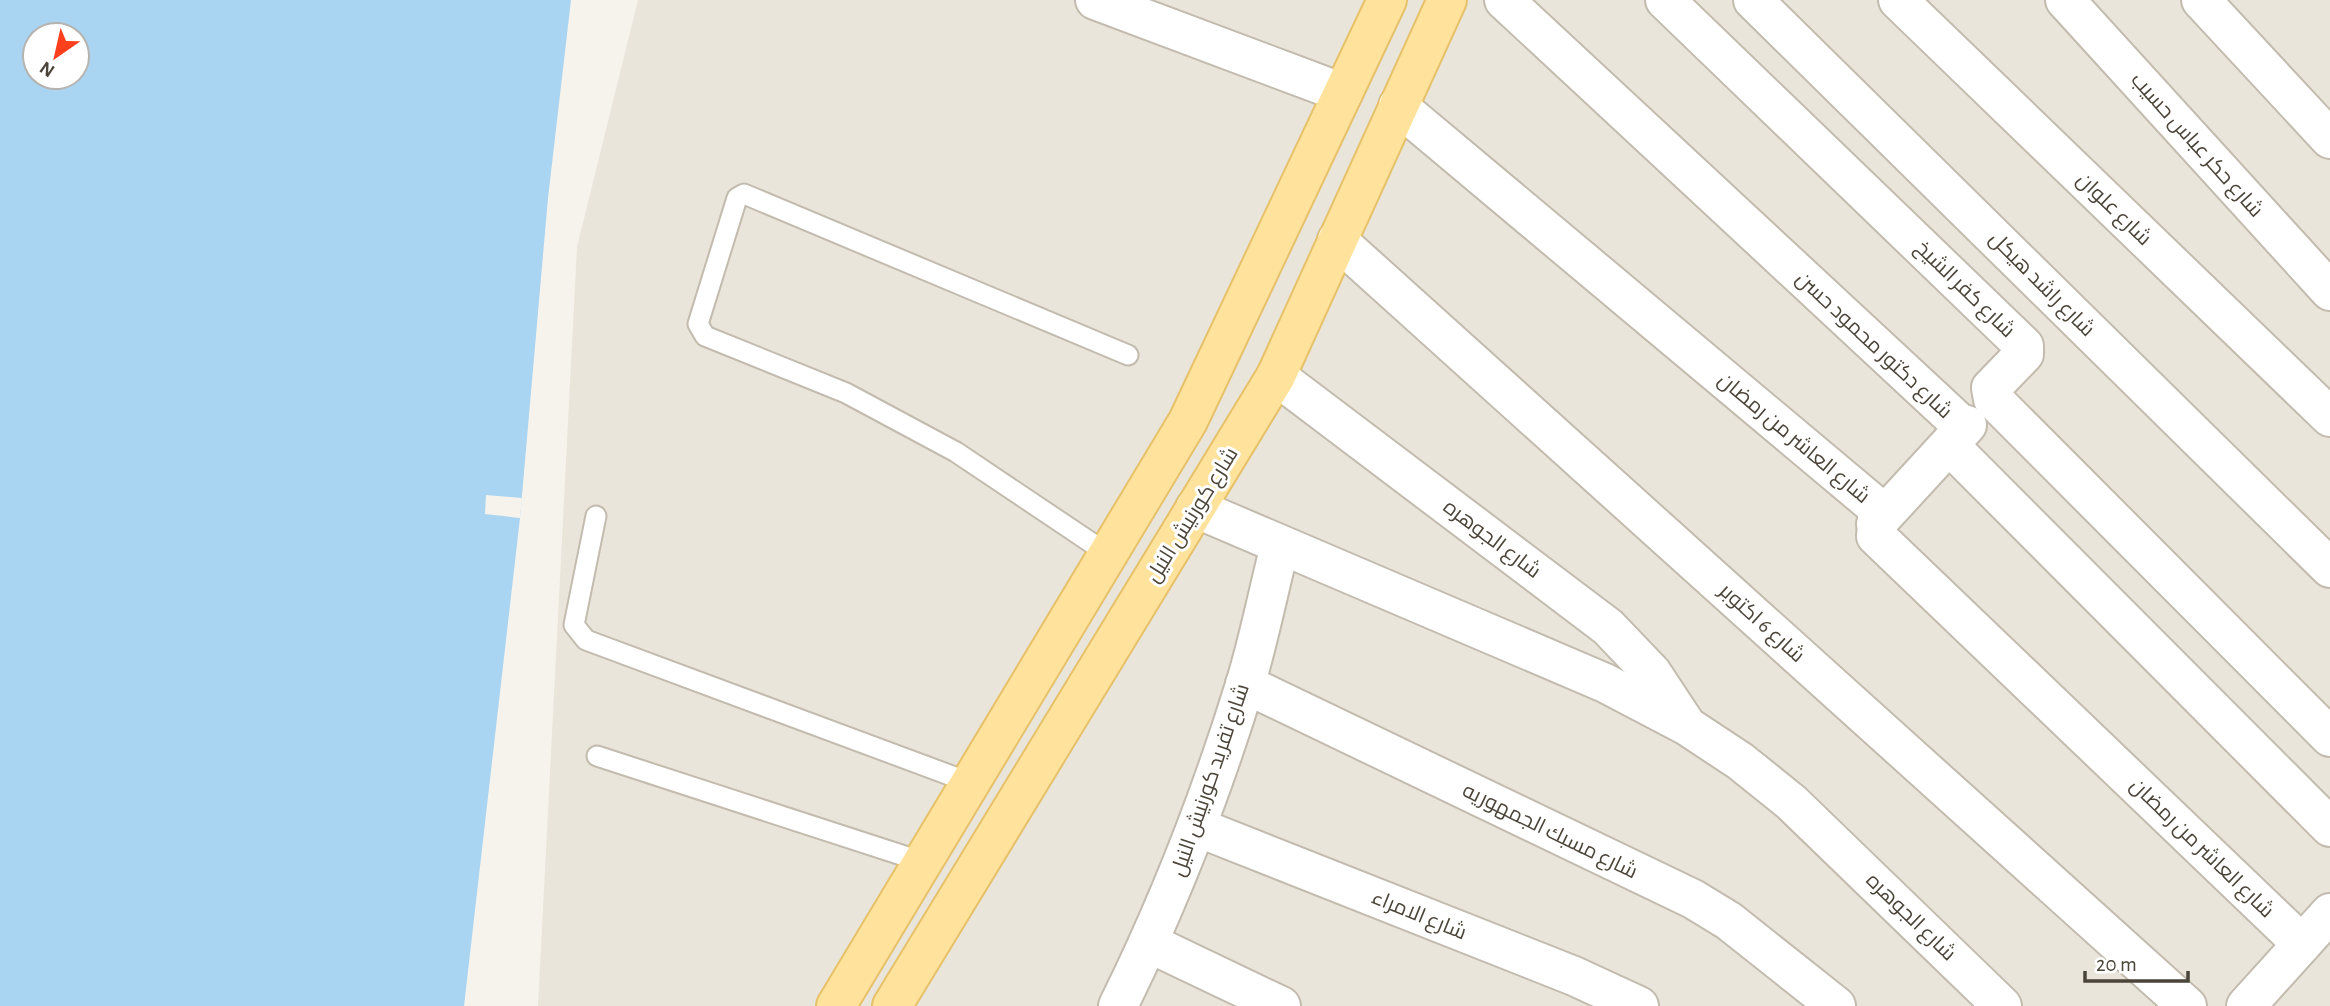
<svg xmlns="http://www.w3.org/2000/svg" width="2330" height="1006" viewBox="0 0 2330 1006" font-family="'Alegreya Sans',Cairo,sans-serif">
  <rect width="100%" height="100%" fill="#f6f3ec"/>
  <polygon fill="#eae5da" points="638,0 2330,0 2330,1006 538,1006 577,247"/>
  <path fill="#a9d4f2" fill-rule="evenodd" d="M0,0H571L548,198L520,518L464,1006H0ZM35,35H77V77H35Z"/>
  <polygon fill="#f6f3ec" points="486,495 522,498 520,518 485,514"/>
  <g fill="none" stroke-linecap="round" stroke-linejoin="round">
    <defs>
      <g id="lane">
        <polyline points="596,516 574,625 586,640 971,783"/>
        <polyline points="1108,554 956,452 846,393 705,336 698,324 737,198 744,194 1128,355"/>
        <polyline points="597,756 923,862"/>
      </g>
      <g id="street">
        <polyline points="1095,0 1343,93"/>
        <polyline points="1504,0 1956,420 1959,430 1954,447 1958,454 2330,827"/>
        <polyline points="1665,0 2024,346 2024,354 1991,388 1993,399 2330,737"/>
        <polyline points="1753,0 2330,568"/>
        <polyline points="1898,0 2330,417"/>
        <polyline points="2065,0 2330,291"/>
        <polyline points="2201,0 2330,139"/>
        <polyline points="1398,106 1873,504 1878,514 1876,536 2302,944"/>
        <polyline points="1337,240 2187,1006"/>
        <polyline points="1276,376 1608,627 1652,673 1685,723"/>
        <polyline points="1195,508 1605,683 1687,726 1740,761 1791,802 2002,1006"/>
        <polyline points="1876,524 1967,425"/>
        <polyline points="1245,684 1693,899 1729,921 1836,1006"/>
        <polyline points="1197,827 1574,976 1639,1006"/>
        <polyline points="1149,943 1281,1006"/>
        <path d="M1118,1006C1169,903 1211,795 1245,685C1259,640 1268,592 1280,546"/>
        <polyline points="2246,1006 2330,913"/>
      </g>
      <g id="primary">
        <polyline points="836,1006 1188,421 1387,0"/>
        <polyline points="892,1006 1276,376 1447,0"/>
      </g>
    </defs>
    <use href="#lane" stroke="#c2bbae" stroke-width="23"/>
    <use href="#street" stroke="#c2bbae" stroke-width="42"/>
    <use href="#primary" stroke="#e6c16a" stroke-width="42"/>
    <use href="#lane" stroke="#fff" stroke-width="19"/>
    <use href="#street" stroke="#fff" stroke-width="38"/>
    <use href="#primary" stroke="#ffe39c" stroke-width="38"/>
  </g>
  <g text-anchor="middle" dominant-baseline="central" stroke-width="6" stroke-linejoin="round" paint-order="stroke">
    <g font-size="21" fill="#4b4439" stroke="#fff">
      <text transform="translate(2197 145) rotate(48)">شارع حكر عباس حسيب</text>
      <text transform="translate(2114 209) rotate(44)">شارع علوان</text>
      <text transform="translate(2042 284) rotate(45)">شارع راشد هيكل</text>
      <text transform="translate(1965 289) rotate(44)">شارع كفر الشيخ</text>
      <text transform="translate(1874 345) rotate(43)">شارع دكتور محمود حسن</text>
      <text transform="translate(1794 438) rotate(40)">شارع العاشر من رمضان</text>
      <text transform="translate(1192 515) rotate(-58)">شارع كورنيش النيل</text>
      <text transform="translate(1492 539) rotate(37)">شارع الجوهره</text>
      <text transform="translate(1762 623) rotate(42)">شارع 6 اكتوبر</text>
      <text transform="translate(1210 780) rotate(-71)">شارع تفريد كورنيش النيل</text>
      <text transform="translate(1550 831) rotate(26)">شارع مسبك الجمهوريه</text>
      <text transform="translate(2202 848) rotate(44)">شارع العاشر من رمضان</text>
      <text transform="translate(1419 915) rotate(22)">شارع الامراء</text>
      <text transform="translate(1911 917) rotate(44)">شارع الجوهره</text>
    </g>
  </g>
  <g transform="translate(56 56) rotate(214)"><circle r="33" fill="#ffffff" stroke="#b7b4b0" stroke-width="2"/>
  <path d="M0-5L12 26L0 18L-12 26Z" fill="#fc3f1d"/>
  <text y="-10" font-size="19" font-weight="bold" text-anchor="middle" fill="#4b4439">N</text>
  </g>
  <path d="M2085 971v10h103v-10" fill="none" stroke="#4b4439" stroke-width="3.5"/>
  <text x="2096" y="971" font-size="21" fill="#4b4439" stroke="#ffffff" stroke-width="5" paint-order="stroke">20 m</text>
</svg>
